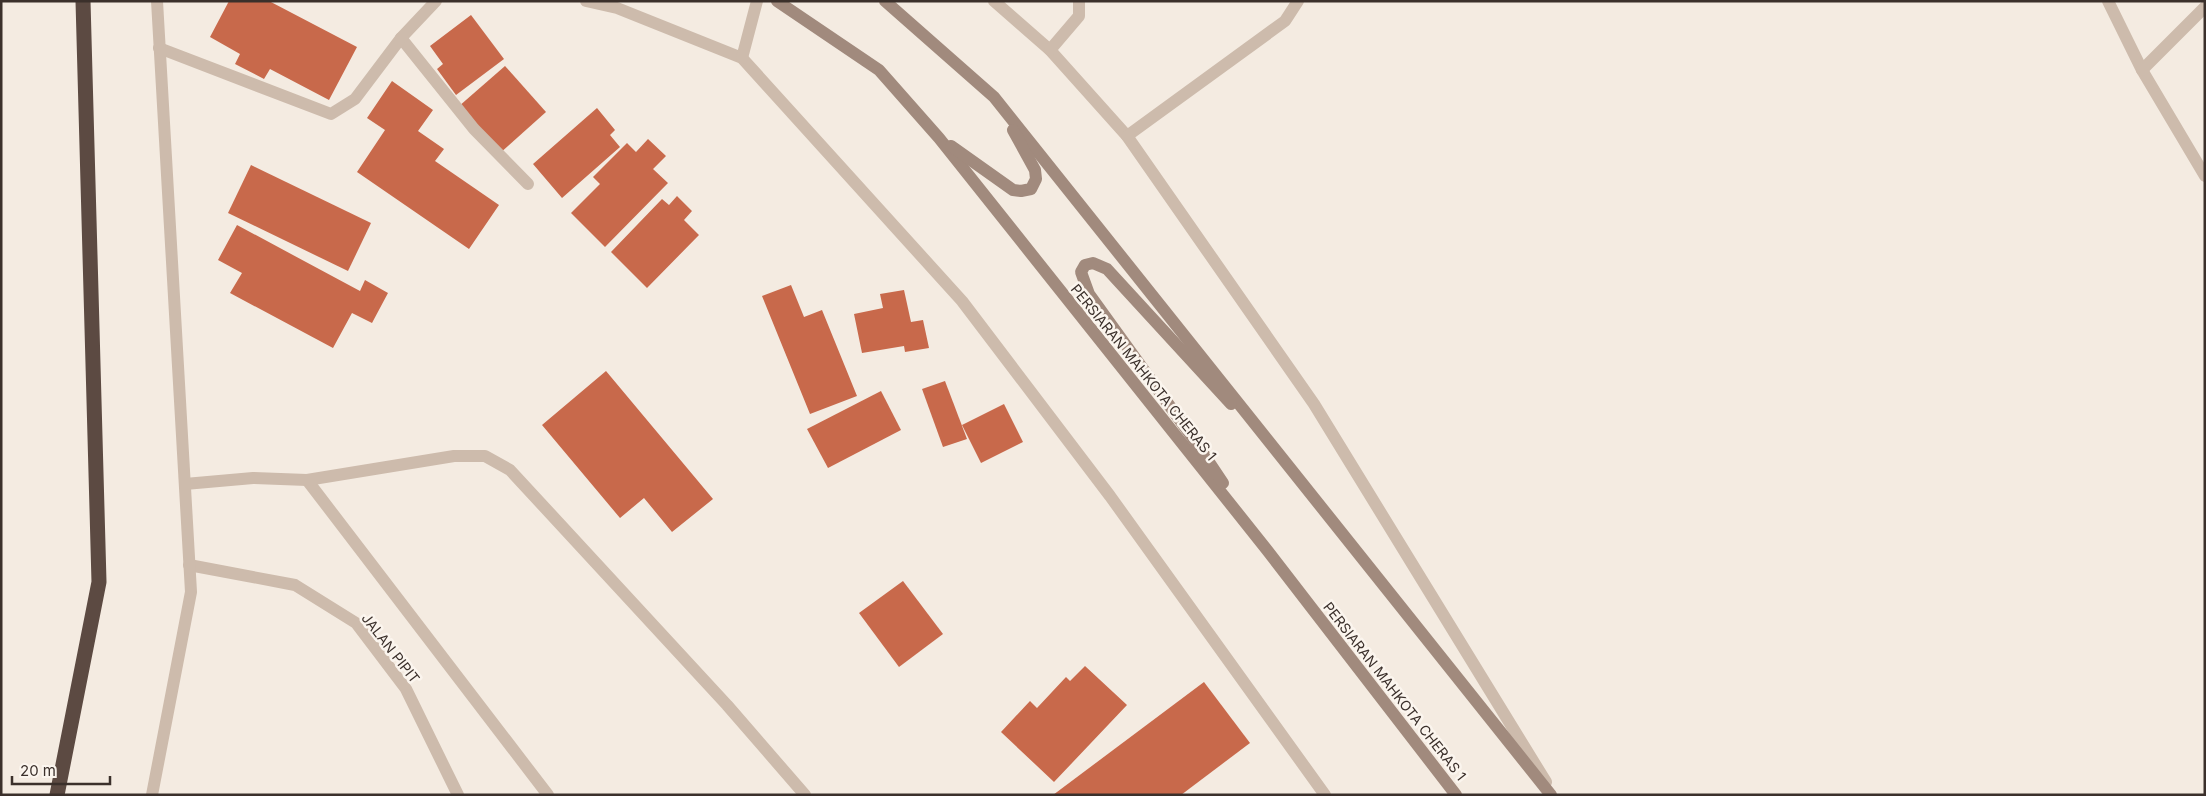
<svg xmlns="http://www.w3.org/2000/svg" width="2206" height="796" viewBox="0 0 2206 796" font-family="Inter,sans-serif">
  <rect width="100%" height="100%" fill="#f4ebe1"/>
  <g fill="#c8694b">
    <polygon points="229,1 269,1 357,47 329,100 270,69 264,79 235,64 240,54 210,37"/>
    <polygon points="471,15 504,59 456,95 437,69 443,64 430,46"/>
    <polygon points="505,66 546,112 499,154 458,107"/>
    <polygon points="392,81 433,110 418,131 444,149 435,161 499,205 469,249 357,172 385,130 367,118"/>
    <polygon points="597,108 615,130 610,135 620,147 562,198 533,164"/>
    <polygon points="648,139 666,156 653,169 668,183 605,247 571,213 600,184 593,177 627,143 636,152"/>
    <polygon points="251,165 371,223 348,271 228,213"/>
    <polygon points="677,196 692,211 684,220 699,235 647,288 611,252 662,199 669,205"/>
    <polygon points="237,225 360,291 365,280 388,293 372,323 352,313 333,348 230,293 242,273 218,260"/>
    <polygon points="791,285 804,317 822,310 857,396 810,414 762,296"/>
    <polygon points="904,290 911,322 923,320 929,348 905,352 904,346 862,353 854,314 883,308 880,294"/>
    <polygon points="606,371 713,499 672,532 644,498 620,518 542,425"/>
    <polygon points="945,381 967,439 943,447 922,389"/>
    <polygon points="881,391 901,430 828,468 807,429"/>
    <polygon points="1004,404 1023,442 981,463 962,425"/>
    <polygon points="903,581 943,634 899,667 859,613"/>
    <polygon points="1085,666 1127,705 1054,782 1001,732 1030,701 1037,708 1066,677 1070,681"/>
    <polygon points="1204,682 1250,743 1181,795 1053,795"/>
  </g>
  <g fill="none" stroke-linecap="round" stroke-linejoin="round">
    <g stroke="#cdbbac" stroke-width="12">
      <polyline points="586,1 617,8 742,58 962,301 1110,496 1325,795"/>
      <polyline points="994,1 1050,50 1127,136 1314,404 1546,782"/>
      <polyline points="2108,1 2142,70 2205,176"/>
      <polyline points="401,38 474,129 528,184"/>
      <polyline points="159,48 331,114 355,99 401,38 436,1"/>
      <polyline points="1050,50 1079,16 1079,1"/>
      <polyline points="742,58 757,1"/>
      <polyline points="2142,70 2205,7"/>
      <polyline points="1127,136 1285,21 1298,1"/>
      <polyline points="307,480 548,795"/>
      <polyline points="185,484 253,478 307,480 454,456 485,456 510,470 727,705 805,795"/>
      <polyline points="189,565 295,585 356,623 406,689 458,795"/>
    </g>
    <polyline stroke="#cdbbac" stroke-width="12" points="152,795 191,592 157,1"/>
    <g stroke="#a18a7d" stroke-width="12">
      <polyline points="777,1 879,70 939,138 1267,550 1456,795"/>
      <polyline points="885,1 994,97 1551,795"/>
      <polyline points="951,146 1013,190 1021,191 1031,189 1036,179 1035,170 1013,130"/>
      <polyline points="1223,483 1195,441 1089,294 1081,272 1085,265 1093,263 1107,269 1231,404"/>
    </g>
    <polyline stroke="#5c4a42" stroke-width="15" points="57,795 99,582 83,1"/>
  </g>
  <g text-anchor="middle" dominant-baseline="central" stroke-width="5" stroke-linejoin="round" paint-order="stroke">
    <g font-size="14" fill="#3b302b" stroke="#fbf5ee">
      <text transform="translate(1144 372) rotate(51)">PERSIARAN MAHKOTA CHERAS 1</text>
      <text transform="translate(391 648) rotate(52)">JALAN PIPIT</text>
      <text transform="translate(1395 691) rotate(52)">PERSIARAN MAHKOTA CHERAS 1</text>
    </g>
  </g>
  <rect width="2206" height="796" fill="none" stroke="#3b302b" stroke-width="5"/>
  <path d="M12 776v8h98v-8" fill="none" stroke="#3b302b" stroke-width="2.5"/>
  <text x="20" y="776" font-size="15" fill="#3b302b" stroke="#fbf5ee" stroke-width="4" paint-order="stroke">20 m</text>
</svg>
